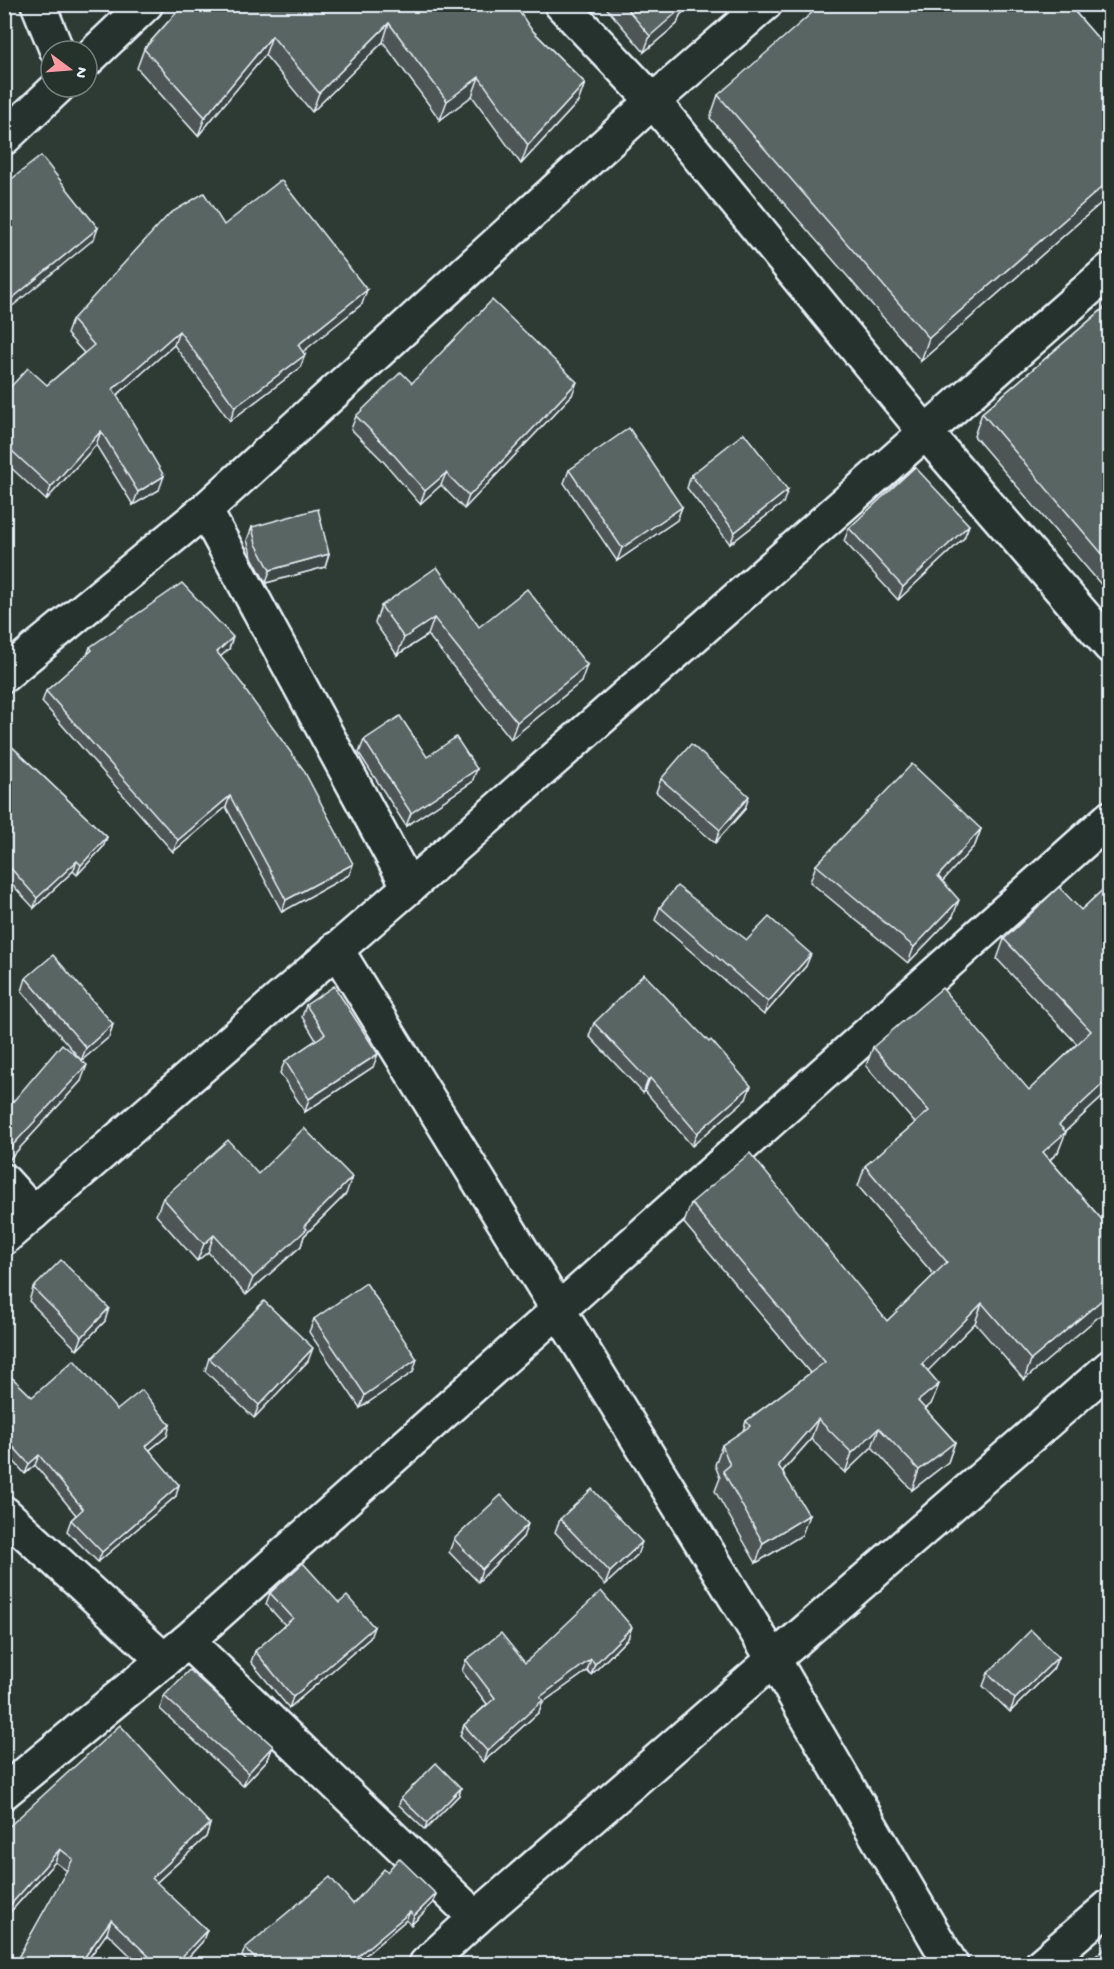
<svg xmlns="http://www.w3.org/2000/svg" width="1114" height="1969" viewBox="0 0 1114 1969" font-family="'Gochi Hand',sans-serif">
  <rect width="100%" height="100%" fill="#2e3b35"/>
  <filter id="ink" filterUnits="userSpaceOnUse"><feTurbulence type="fractalNoise" baseFrequency=".0167" numOctaves="2"/><feDisplacementMap in="SourceGraphic" scale="12" xChannelSelector="R" yChannelSelector="G"/><feConvolveMatrix kernelMatrix="1 2 1 2 8 2 1 2 1" color-interpolation-filters="sRGB"/></filter>
  <g filter="url(#ink)">
    <g fill="none" stroke-linecap="round" stroke-linejoin="round">
      <defs>
        <g id="minor">
          <polyline points="38,4 57,51"/>
          <polyline points="561,4 653,101 926,433 1110,646"/>
          <polyline points="1091,4 1110,26"/>
          <polyline points="87,60 146,4"/>
          <polyline points="4,138 58,87"/>
          <polyline points="205,510 409,887"/>
          <polyline points="4,675 205,510 653,101 765,4"/>
          <polyline points="336,949 774,1660 951,1964"/>
          <polyline points="4,1181 33,1213"/>
          <polyline points="4,1238 409,887 1110,270"/>
          <polyline points="4,1513 164,1660"/>
          <polyline points="187,1641 476,1918"/>
          <polyline points="4,1792 187,1641 1110,818"/>
          <polyline points="426,1964 476,1918 1110,1367"/>
          <polyline points="1042,1964 1110,1906"/>
        </g>
      </defs>
      <use href="#minor" stroke="#e8f1f8" stroke-width="38"/>
      <use href="#minor" stroke="#26332d" stroke-width="33"/>
    </g>
    <g fill="#4d5755" stroke="#e8f1f8" stroke-width="1.5">
      <polygon points="184,4 531,29 585,83 578,102 521,164 472,96 440,120 383,42 312,112 265,55 198,136 137,68 144,49"/>
      <polygon points="603,4 692,4 680,15 677,24 644,52"/>
      <polygon points="1110,52 1110,195 921,361 710,118 718,95"/>
      <polygon points="224,225 362,304 303,351 300,368 230,421 174,345 117,395 159,490 133,505 96,445 46,500 7,464 4,394 47,385 84,353 67,334 72,320"/>
      <polygon points="1110,303 1110,595 974,436 982,413"/>
      <polygon points="412,383 572,395 464,509 441,485 420,504 383,461 351,429 356,416"/>
      <polygon points="569,470 682,507 677,520 617,561 564,483"/>
      <polygon points="691,475 783,503 730,544 687,488"/>
      <polygon points="969,525 964,538 898,600 844,541 849,528"/>
      <polygon points="252,527 325,567 266,583 252,557 247,540"/>
      <polygon points="381,606 479,627 581,682 511,739 428,635 397,655 375,623"/>
      <polygon points="90,647 229,649 220,657 245,691 353,864 349,875 282,912 226,807 173,852 42,702 46,691 87,655"/>
      <polygon points="4,739 107,837 103,847 77,875 73,871 34,908 4,876"/>
      <polygon points="364,740 427,757 472,782 406,826 359,753"/>
      <polygon points="661,779 745,809 715,843 656,792"/>
      <polygon points="981,829 975,845 942,881 953,916 908,963 810,882 816,865"/>
      <polygon points="1110,883 1110,1090 1065,1132 1058,1152 1050,1160 1110,1229 1110,1307 1024,1380 975,1323 927,1371 939,1384 931,1404 925,1409 955,1442 948,1462 912,1490 872,1447 845,1473 811,1439 783,1471 802,1535 756,1563 715,1491 720,1478 715,1465 722,1445 743,1431 746,1421 810,1373 684,1223 691,1203 887,1321 934,1275 858,1186 865,1166 915,1123 866,1066 873,1047 1029,1090 1077,1044 997,959 1004,939 1081,910"/>
      <polygon points="660,907 747,940 806,966 764,1015 655,920"/>
      <polygon points="26,978 113,1024 109,1037 81,1061 81,1081 6,1163 4,1163 11,1104 81,1060 22,991"/>
      <polygon points="306,1005 373,1067 305,1112 280,1073 285,1061 316,1040 302,1017"/>
      <polygon points="594,1023 746,1099 692,1146 645,1091 643,1093 589,1036"/>
      <polygon points="258,1174 346,1194 304,1236 301,1246 246,1295 208,1252 197,1261 156,1215 163,1198"/>
      <polygon points="33,1288 105,1321 77,1350 29,1301"/>
      <polygon points="314,1319 413,1372 360,1408 309,1332"/>
      <polygon points="209,1358 308,1361 254,1418 205,1371"/>
      <polygon points="4,1370 32,1397 117,1410 167,1436 150,1450 176,1496 98,1562 67,1531 71,1520 76,1515 35,1465 25,1474 5,1451"/>
      <polygon points="560,1519 637,1555 605,1585 555,1532"/>
      <polygon points="523,1537 478,1582 449,1552 454,1539"/>
      <polygon points="270,1593 370,1638 289,1708 251,1662 255,1651 285,1625 266,1604"/>
      <polygon points="628,1638 591,1675 587,1671 542,1703 539,1712 483,1762 460,1736 464,1725 487,1704 462,1671 466,1660 525,1663"/>
      <polygon points="1058,1657 1053,1669 1010,1712 983,1686 988,1673"/>
      <polygon points="164,1696 273,1746 268,1759 243,1786 160,1709"/>
      <polygon points="461,1788 459,1795 425,1830 399,1805 401,1798"/>
      <polygon points="210,1824 206,1837 156,1883 207,1930 202,1942 181,1965 140,1965 107,1933 84,1965 14,1965 67,1871 55,1862 4,1919 4,1831"/>
      <polygon points="387,1872 436,1894 433,1903 411,1925 406,1920 354,1965 250,1965 242,1956 245,1948 353,1904"/>
    </g>
    <g fill="#3e4745" stroke="#e8f1f8" stroke-width="1.5">
      <polygon points="692,4 680,15 677,24 644,52 650,36 679,5"/>
      <polygon points="389,23 383,42 312,112 319,93"/>
      <polygon points="272,36 265,55 198,136 205,117"/>
      <polygon points="479,77 472,96 440,120 447,101"/>
      <polygon points="585,83 578,102 521,164 528,145"/>
      <polygon points="1110,180 1110,195 921,361 929,338"/>
      <polygon points="98,228 94,239 4,313 4,305"/>
      <polygon points="367,290 362,304 294,359 298,345"/>
      <polygon points="179,331 174,345 108,403 113,389"/>
      <polygon points="305,355 300,368 230,421 235,407"/>
      <polygon points="577,382 572,395 464,509 469,496"/>
      <polygon points="101,431 96,445 46,500 51,487"/>
      <polygon points="12,451 7,464 4,467 4,458"/>
      <polygon points="446,473 441,485 420,504 425,491"/>
      <polygon points="164,476 159,490 133,505 138,492"/>
      <polygon points="788,490 783,503 730,544 735,532"/>
      <polygon points="682,507 677,520 617,561 622,548"/>
      <polygon points="969,525 964,538 898,600 903,587"/>
      <polygon points="329,554 325,567 266,583 270,570"/>
      <polygon points="434,618 428,635 397,655 404,638"/>
      <polygon points="233,637 229,649 212,664 217,652"/>
      <polygon points="587,665 581,682 511,739 517,722"/>
      <polygon points="477,769 472,782 406,826 411,813"/>
      <polygon points="230,796 226,807 173,852 178,840"/>
      <polygon points="749,796 745,809 715,843 720,830"/>
      <polygon points="981,829 975,845 932,893 938,876"/>
      <polygon points="107,837 103,847 77,875 81,865"/>
      <polygon points="77,861 73,871 34,908 37,898"/>
      <polygon points="353,864 349,875 282,912 286,900"/>
      <polygon points="959,900 953,916 908,963 914,947"/>
      <polygon points="811,954 806,966 764,1015 768,1002"/>
      <polygon points="113,1024 109,1037 81,1061 86,1048"/>
      <polygon points="378,1054 373,1067 305,1112 309,1099"/>
      <polygon points="87,1065 81,1081 6,1163 4,1163 4,1148"/>
      <polygon points="1110,1077 1110,1090 1056,1140 1066,1132 1058,1152 1036,1172 1043,1152 1059,1125"/>
      <polygon points="650,1078 645,1091 643,1093 648,1080"/>
      <polygon points="751,1086 746,1099 692,1146 697,1133"/>
      <polygon points="352,1177 346,1194 304,1236 301,1246 246,1295 253,1278"/>
      <polygon points="214,1235 208,1252 197,1261 204,1244"/>
      <polygon points="1110,1293 1110,1307 1024,1380 1031,1360"/>
      <polygon points="982,1303 975,1323 915,1384 922,1364"/>
      <polygon points="109,1308 105,1321 77,1350 82,1337"/>
      <polygon points="313,1348 308,1361 254,1418 259,1405"/>
      <polygon points="417,1359 413,1372 360,1408 365,1395"/>
      <polygon points="939,1384 931,1404 911,1421 918,1401"/>
      <polygon points="818,1419 811,1439 771,1484 778,1465"/>
      <polygon points="170,1425 167,1436 142,1456 146,1446"/>
      <polygon points="879,1428 872,1447 845,1473 852,1453"/>
      <polygon points="955,1442 948,1462 912,1490 919,1470"/>
      <polygon points="39,1455 35,1465 25,1474 29,1464"/>
      <polygon points="179,1485 176,1496 98,1562 102,1552"/>
      <polygon points="809,1515 802,1535 756,1563 763,1543"/>
      <polygon points="528,1524 523,1537 478,1582 482,1569"/>
      <polygon points="642,1542 637,1555 605,1585 610,1572"/>
      <polygon points="374,1627 370,1638 289,1708 293,1697"/>
      <polygon points="632,1627 628,1638 591,1675 595,1664"/>
      <polygon points="1058,1657 1053,1669 1010,1712 1015,1699"/>
      <polygon points="591,1659 587,1671 542,1703 539,1712 483,1762 487,1751 540,1697"/>
      <polygon points="273,1746 268,1759 243,1786 248,1773"/>
      <polygon points="461,1788 459,1795 425,1830 427,1823"/>
      <polygon points="210,1824 206,1837 147,1891 152,1878"/>
      <polygon points="60,1849 55,1862 4,1919 4,1912"/>
      <polygon points="436,1894 433,1903 411,1925 414,1916"/>
      <polygon points="410,1912 406,1920 354,1965 347,1965"/>
      <polygon points="111,1920 107,1933 84,1965 79,1965"/>
      <polygon points="207,1930 202,1942 181,1965 174,1965"/>
    </g>
    <g fill="#596563" stroke="#e8f1f8" stroke-width="1.5">
      <polygon points="184,4 514,4 531,29 585,83 528,145 479,77 447,101 389,23 319,93 272,36 205,117 144,49"/>
      <polygon points="623,4 679,4 682,8 650,36"/>
      <polygon points="822,4 1068,4 1110,52 1110,180 929,338 718,95"/>
      <polygon points="41,156 98,228 4,305 4,185"/>
      <polygon points="281,180 367,290 298,345 305,355 235,407 179,331 113,389 164,476 138,492 101,431 51,487 12,451 4,458 4,394 28,368 47,385 94,345 72,320 169,214 204,193 224,225"/>
      <polygon points="492,300 577,382 469,496 446,473 425,491 388,448 356,416 401,372 412,383"/>
      <polygon points="1110,303 1110,563 982,413"/>
      <polygon points="629,428 682,507 622,548 569,470"/>
      <polygon points="744,433 788,490 735,532 691,475"/>
      <polygon points="915,467 969,525 903,587 849,528"/>
      <polygon points="318,509 329,554 270,570 256,544 252,527"/>
      <polygon points="437,567 479,627 527,589 587,665 517,722 434,618 404,638 381,606"/>
      <polygon points="182,583 233,637 217,652 246,689 245,690 303,769 353,864 286,900 230,796 178,840 46,691 92,650 90,647"/>
      <polygon points="400,716 427,757 456,737 477,769 411,813 364,740"/>
      <polygon points="4,739 107,837 81,865 77,861 37,898 7,864 4,866"/>
      <polygon points="691,744 749,796 720,830 661,779"/>
      <polygon points="912,764 981,829 938,876 959,900 914,947 816,865"/>
      <polygon points="1110,883 1110,1077 1059,1125 1066,1132 1043,1152 1110,1229 1110,1293 1031,1360 982,1303 922,1364 939,1384 918,1401 955,1442 919,1470 879,1428 852,1453 818,1419 778,1465 809,1515 763,1543 723,1471 730,1465 722,1445 750,1426 746,1421 825,1362 691,1203 750,1153 887,1321 947,1262 865,1166 929,1111 873,1047 942,988 1029,1090 1091,1031 1004,939 1059,887 1081,910"/>
      <polygon points="677,886 747,940 769,917 811,954 768,1002 660,907"/>
      <polygon points="53,955 113,1024 86,1048 26,978"/>
      <polygon points="644,974 709,1042 711,1040 751,1086 697,1133 650,1078 648,1080 594,1023"/>
      <polygon points="334,986 378,1054 309,1099 285,1061 325,1034 306,1005"/>
      <polygon points="62,1044 87,1065 11,1147 4,1148 4,1097 11,1104"/>
      <polygon points="304,1128 352,1177 304,1226 307,1229 253,1278 214,1235 204,1244 163,1198 228,1140 258,1174"/>
      <polygon points="61,1260 109,1308 82,1337 33,1288"/>
      <polygon points="366,1283 417,1359 365,1395 314,1319"/>
      <polygon points="264,1301 313,1348 259,1405 209,1358"/>
      <polygon points="74,1360 117,1410 142,1390 170,1425 146,1446 179,1485 102,1552 71,1520 83,1509 39,1455 29,1464 8,1441 4,1444 4,1370 32,1397"/>
      <polygon points="592,1489 642,1542 610,1572 560,1519"/>
      <polygon points="501,1495 528,1524 482,1569 454,1539"/>
      <polygon points="303,1563 339,1603 347,1596 374,1627 293,1697 255,1651 293,1618 270,1593"/>
      <polygon points="601,1591 632,1627 595,1664 591,1659 540,1697 543,1700 487,1751 464,1725 495,1698 466,1660 501,1633 525,1663"/>
      <polygon points="1031,1630 1058,1657 1015,1699 988,1673"/>
      <polygon points="189,1670 273,1746 248,1773 164,1696"/>
      <polygon points="120,1725 210,1824 152,1878 207,1930 174,1965 158,1965 111,1920 79,1965 14,1965 73,1859 60,1849 4,1912 4,1852 7,1849 4,1846 4,1831"/>
      <polygon points="436,1763 461,1788 427,1823 401,1798"/>
      <polygon points="399,1858 436,1894 414,1916 410,1912 347,1965 261,1965 245,1948 330,1877 353,1904 384,1869 387,1872"/>
      <polygon points="1110,1944 1110,1965 1085,1965"/>
    </g>
  </g>
  <rect width="1114" height="1969" fill="none" stroke="#26332d" stroke-width="24"/>
  <rect x="12" y="12" width="1090" height="1945" fill="none" stroke="#e8f1f8" stroke-width="2" filter="url(#ink)"/>
  <g transform="translate(69 69) rotate(106)"><circle r="28" fill="#26332d" stroke="#747f7e" stroke-width="1.5"/>
  <path d="M0-4.5L10 22L0 15L-10 22Z" fill="#ff9aa2"/>
  <text y="-9" font-size="16" font-weight="bold" text-anchor="middle" fill="#e8f1f8">N</text>
  </g>
</svg>
